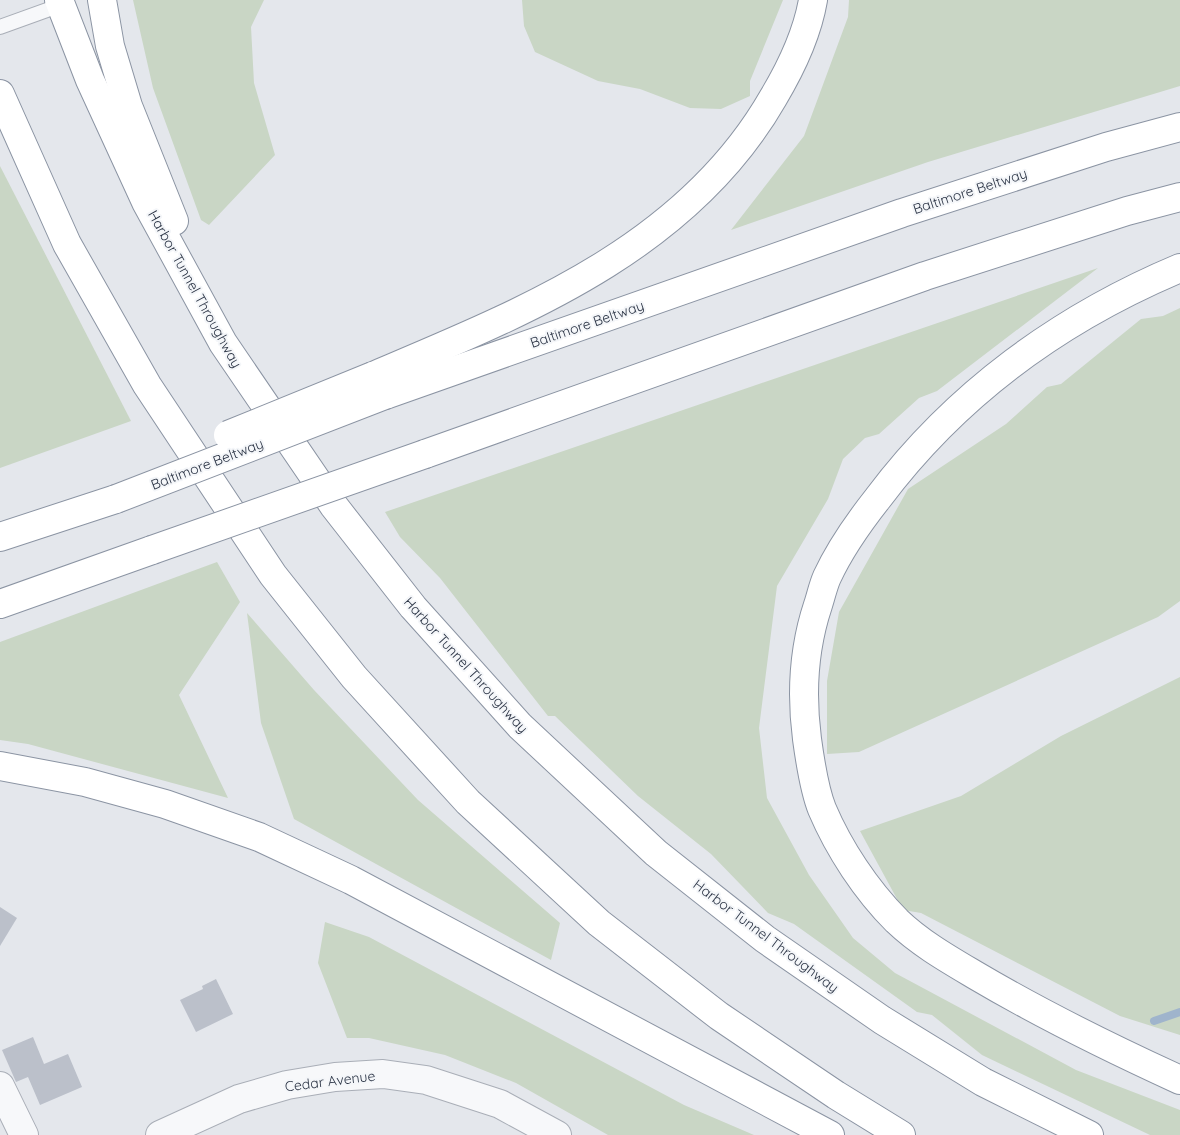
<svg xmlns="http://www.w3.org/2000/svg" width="1180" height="1135" viewBox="0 0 1180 1135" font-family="Quicksand,sans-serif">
  <rect width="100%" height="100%" fill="#e4e7ec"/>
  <g fill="#c9d6c5">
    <polygon points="133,0 264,0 251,27 254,83 275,155 209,225 201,220 153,88"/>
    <polygon points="522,0 783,0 750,81 750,96 721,109 690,108 640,89 598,81 535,52 524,26"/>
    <polygon points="849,0 1180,0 1180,86 928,162 731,230 804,136 848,17"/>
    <polygon points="0,166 131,421 0,468"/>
    <polygon points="1098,268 937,391 919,398 879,434 865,438 843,459 828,499 777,586 759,728 767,798 809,875 853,938 895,973 1076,1070 1180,1110 1180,1135 1150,1135 982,1055 932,1015 917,1012 794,924 768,913 711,854 638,796 555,716 548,716 440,578 400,537 385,512"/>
    <polygon points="1180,308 1180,601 1158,617 859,752 827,754 827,681 839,612 908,489 1006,424 1047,387 1061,384 1141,319 1163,316"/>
    <polygon points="217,562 240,602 179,695 228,798 28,744 0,740 0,642"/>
    <polygon points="247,613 314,690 418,800 560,923 551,960 294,819 261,723"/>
    <polygon points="1180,677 1180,1035 1120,1016 921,913 903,910 860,831 961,796 1061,736"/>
    <polygon points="325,922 369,937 684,1105 754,1135 608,1135 516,1083 445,1055 369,1038 347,1038 318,963"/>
  </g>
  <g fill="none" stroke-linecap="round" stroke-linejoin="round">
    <polyline stroke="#9fb4cc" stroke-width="8" points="1154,1021 1180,1012"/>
  </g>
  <g fill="#bbc0ca">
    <polygon points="0,907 17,918 0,946"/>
    <polygon points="216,979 233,1014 196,1032 180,1000 203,989 202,986"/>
    <polygon points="33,1037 44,1064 68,1054 82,1087 40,1105 28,1077 16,1082 2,1050"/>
  </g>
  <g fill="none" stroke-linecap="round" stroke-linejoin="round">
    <defs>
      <polyline id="service" points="0,27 61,5"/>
      <g id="minor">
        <polyline points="0,1086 24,1135"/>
        <polyline points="160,1135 239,1099 287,1085 335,1077 383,1074 426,1080 500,1104 557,1135"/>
      </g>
      <g id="motorway">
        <polyline points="59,0 90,80 146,202 223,343 334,506 413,607 520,726 656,853 765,939 882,1020 983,1082 1089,1135"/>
        <polyline points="102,0 110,46 128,106 174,221"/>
        <polyline points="0,94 67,244 147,385 273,575 354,677 468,802 599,923 719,1016 836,1095 901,1135"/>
        <path d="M1180,268C1061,318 956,394 878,498C859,522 840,549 827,577C823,586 821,596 818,605C803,650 801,693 807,739C810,761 814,789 822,809C839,849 866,890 897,921C920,943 948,959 975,975C1041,1014 1110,1048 1180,1080"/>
        <path d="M373,376C524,312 687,248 773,98C791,68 807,35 813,0"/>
        <polyline points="385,395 902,213 1106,147 1180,127"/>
        <polyline points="425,454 925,276 1127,211 1180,197"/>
        <polyline points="0,537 116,499"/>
        <polyline points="0,604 152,550"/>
        <polyline points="0,766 85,782 165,804 259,837 351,880 830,1135"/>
      </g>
    </defs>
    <use href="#service" stroke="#a9aeb7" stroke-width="16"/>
    <use href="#minor" stroke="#a9aeb7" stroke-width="30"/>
    <use href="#motorway" stroke="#8b94a3" stroke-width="30"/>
    <use href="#service" stroke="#f7f8fa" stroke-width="14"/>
    <use href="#minor" stroke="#f7f8fa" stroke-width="28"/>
    <use href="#motorway" stroke="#fff" stroke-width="28"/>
    <defs>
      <g id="motorway-bridge">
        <polyline points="228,435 373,376"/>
        <polyline points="116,499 385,395"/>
        <polyline points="152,550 425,454"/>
      </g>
    </defs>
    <use href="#motorway-bridge" stroke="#8b94a3" stroke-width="30" stroke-linecap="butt"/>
    <use href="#motorway-bridge" stroke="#fff" stroke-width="28"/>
  </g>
  <g text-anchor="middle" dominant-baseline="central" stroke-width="4" stroke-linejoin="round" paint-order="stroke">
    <g font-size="14" fill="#2b3445" stroke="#f4f6f9">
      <text transform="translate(970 191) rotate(-18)">Baltimore Beltway</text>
      <text transform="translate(195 289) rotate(61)">Harbor Tunnel Throughway</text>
      <text transform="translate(587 324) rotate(-19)">Baltimore Beltway</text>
      <text transform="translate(207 464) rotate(-21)">Baltimore Beltway</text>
      <text transform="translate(466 665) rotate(48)">Harbor Tunnel Throughway</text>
      <text transform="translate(766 936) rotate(37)">Harbor Tunnel Throughway</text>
      <text transform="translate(330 1081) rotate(-7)">Cedar Avenue</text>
    </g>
  </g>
</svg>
